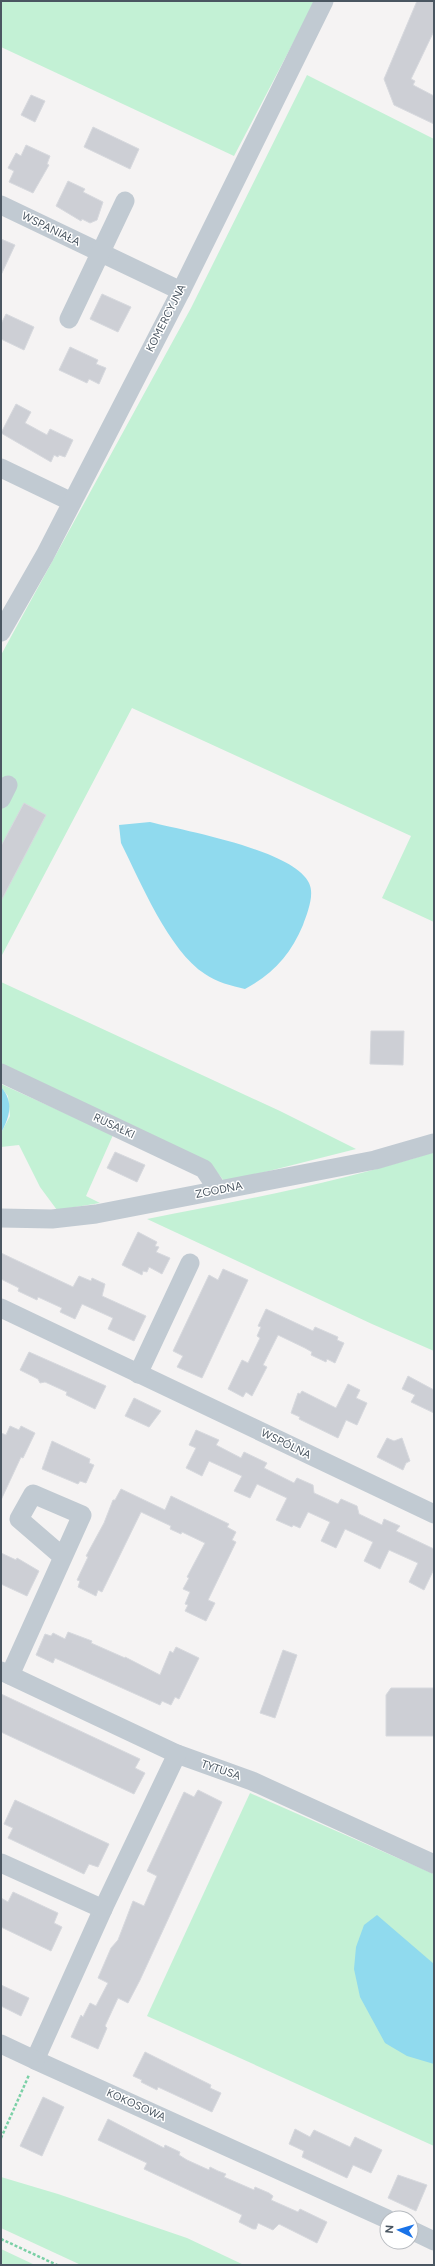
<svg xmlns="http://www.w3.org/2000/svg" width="435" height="2266" viewBox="0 0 435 2266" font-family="Figtree,sans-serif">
  <rect width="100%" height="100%" fill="#f5f3f3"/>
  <g fill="#c3f1d5">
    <polygon points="1,1 315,1 234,156 1,47"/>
    <polygon points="307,75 434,139 434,922 382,898 411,836 132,708 1,957 1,655 191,308"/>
    <polygon points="1,982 280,1111 356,1149 225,1182 211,1165 1,1066"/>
    <polygon points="1,1084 113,1135 86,1196 100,1203 57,1210 40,1187 19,1145 1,1147 1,1133 10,1116 8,1096 1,1087"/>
    <path d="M434,1152V1351L372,1324L147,1219C244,1200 340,1182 434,1152Z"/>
    <polygon points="250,1793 434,1874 434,2146 147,2016"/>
    <polygon points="1,2177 58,2194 187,2238 244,2265 81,2265 1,2228"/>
    <polygon points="1,2249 35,2265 1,2265"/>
  </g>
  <g fill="#90daee">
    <path d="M150,822C185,831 294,850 309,883C315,895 307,914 303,925C291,954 273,974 245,989C232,986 216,982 205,974C169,951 140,881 121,843L119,825Z"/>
    <path d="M1,1087C14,1102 10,1116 1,1133Z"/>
    <polygon points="377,1915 434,1964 434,2064 407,2056 385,2043 360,1997 354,1969 356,1947 364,1925"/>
  </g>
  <g fill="#cdcfd5" stroke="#d7d9de">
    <polygon points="417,1 434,1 434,31 411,79 415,81 413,85 434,96 434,124 394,105 384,79"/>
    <polygon points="31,95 45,101 35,122 21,115"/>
    <polygon points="93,127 139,149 130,169 84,147"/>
    <polygon points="26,145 50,156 47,164 49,165 33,193 9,182 14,171 8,168 16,153 21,156"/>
    <polygon points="68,181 85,189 83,192 103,202 97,220 90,223 82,219 81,221 56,206"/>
    <polygon points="1,239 15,245 1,275"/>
    <polygon points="102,294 131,307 118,332 90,319"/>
    <polygon points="6,314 34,327 24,350 1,339 1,324"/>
    <polygon points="70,347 98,360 96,364 106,368 99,384 89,379 87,383 59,370"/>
    <polygon points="16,404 31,412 25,423 47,435 50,429 73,440 65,457 59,455 58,457 54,455 51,462 1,433"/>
    <polygon points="24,803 46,815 1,901 1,846"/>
    <polygon points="371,1031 404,1031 403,1065 370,1064"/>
    <polygon points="115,1152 145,1165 137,1182 107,1168"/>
    <polygon points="138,1232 157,1242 155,1246 159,1247 156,1252 170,1258 162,1274 149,1267 147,1272 143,1271 142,1275 122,1265"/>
    <polygon points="1,1253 71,1286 73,1287 79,1276 91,1281 92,1278 105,1284 102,1296 146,1316 134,1341 108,1329 113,1318 82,1304 75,1319 60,1312 62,1308 38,1297 37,1300 18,1291 19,1288 1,1279"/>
    <polygon points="223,1269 248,1280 202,1378 177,1367 183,1356 173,1351 209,1275 218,1280"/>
    <polygon points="266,1309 313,1331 315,1327 322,1330 338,1337 337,1340 344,1343 335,1363 327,1359 326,1362 311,1355 312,1352 305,1348 278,1335 263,1365 267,1367 252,1396 246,1392 243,1397 228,1389 242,1360 248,1363 260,1338 257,1336 261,1327 258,1326"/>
    <polygon points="29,1352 106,1386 95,1409 66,1395 67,1392 45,1382 40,1383 38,1379 20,1370"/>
    <polygon points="408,1376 434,1390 434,1413 411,1402 415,1395 402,1389"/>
    <polygon points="348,1384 360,1390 356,1398 367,1403 357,1425 346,1420 338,1438 299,1419 300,1417 291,1413 298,1393 300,1394 302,1391 336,1408"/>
    <polygon points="134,1398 161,1411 149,1427 125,1416"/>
    <polygon points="10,1426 19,1430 21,1426 35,1433 23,1458 21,1457 1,1500 1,1433 6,1435"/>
    <polygon points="196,1430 219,1440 216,1445 241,1458 244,1452 267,1463 264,1468 294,1483 297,1478 313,1485 314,1493 338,1504 341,1499 357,1506 359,1514 382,1525 384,1519 400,1526 396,1531 434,1549 434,1569 424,1590 409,1582 418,1563 389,1550 380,1569 364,1561 373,1542 345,1529 336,1548 321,1541 330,1522 308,1512 300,1528 293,1525 292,1527 276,1520 287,1498 257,1484 250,1498 234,1491 242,1476 209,1461 202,1476 186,1468 196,1448 189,1445"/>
    <polygon points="387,1438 394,1441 402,1438 410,1461 406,1463 403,1470 377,1457"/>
    <polygon points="52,1441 90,1459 89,1463 94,1465 86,1483 80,1481 78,1484 42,1469"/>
    <polygon points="121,1489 165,1510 171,1496 229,1524 227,1527 236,1532 232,1540 236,1542 208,1600 215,1603 206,1621 185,1611 188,1605 185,1604 190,1592 183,1589 189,1578 187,1577 205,1543 182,1532 181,1534 170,1529 171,1526 141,1512 102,1592 98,1590 96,1596 78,1587 80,1581 77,1580 88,1557 86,1556 104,1523 113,1500 115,1500"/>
    <polygon points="1,1553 16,1560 17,1558 39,1571 27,1596 1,1584"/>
    <polygon points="68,1632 92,1641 91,1643 125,1658 125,1657 160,1675 170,1651 173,1653 176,1647 199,1658 179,1699 175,1697 171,1705 162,1701 160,1705 55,1658 53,1663 36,1655 45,1634 51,1636 53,1633 65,1639"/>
    <polygon points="283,1650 297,1655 275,1718 260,1713"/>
    <polygon points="391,1688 434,1688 434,1736 386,1736 386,1695"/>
    <polygon points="1,1694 140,1759 135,1768 145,1773 134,1794 1,1732"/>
    <polygon points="198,1790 222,1802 140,1980 128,2003 118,1998 105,2026 107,2028 98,2049 71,2037 81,2015 83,2017 90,2003 96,2006 108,1983 98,1978 111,1948 118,1940 133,1901 144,1906 157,1876 147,1871 184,1792 194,1797"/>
    <polygon points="15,1800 109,1844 98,1867 89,1864 84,1874 8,1838 13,1828 4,1824"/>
    <polygon points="13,1892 58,1913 54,1923 62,1927 51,1951 1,1927 1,1898 8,1902"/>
    <polygon points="1,1985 29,1998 21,2016 1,2006"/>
    <polygon points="145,2052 211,2085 210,2088 221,2093 212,2112 158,2087 157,2090 141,2082 142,2080 133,2076"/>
    <polygon points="43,2097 64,2107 42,2156 20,2146"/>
    <polygon points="108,2119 164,2148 165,2145 180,2152 179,2155 187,2160 209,2170 210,2167 218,2171 226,2174 224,2177 254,2190 255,2187 269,2193 273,2196 271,2200 298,2212 300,2209 327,2222 317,2243 279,2224 273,2230 258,2223 256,2229 253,2229 239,2222 242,2215 144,2169 147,2163 98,2140"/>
    <polygon points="295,2129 310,2137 314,2130 350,2147 355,2137 382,2150 371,2173 353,2165 347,2178 302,2157 304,2151 289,2144"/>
    <polygon points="398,2175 427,2185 416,2211 388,2198"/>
  </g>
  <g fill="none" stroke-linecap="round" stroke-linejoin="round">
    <g stroke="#7ad0a6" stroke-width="2.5" stroke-dasharray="3 2" stroke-linecap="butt">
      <polyline points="1,2138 29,2075"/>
      <polyline points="1,2239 57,2265"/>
    </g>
    <g stroke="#c1cad2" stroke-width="19">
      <polyline points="1,205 181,291"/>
      <polyline points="69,319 125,201"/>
      <polyline points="1,468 72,502"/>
      <polyline points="1,632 45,555 181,291 324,1"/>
      <polyline points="1,799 8,785"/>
      <polyline points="1,1073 204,1169 218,1190"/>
      <polyline points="1,1218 52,1219 96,1214 375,1160 434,1143"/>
      <polyline points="1,1308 434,1514"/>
      <polyline points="138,1374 190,1263"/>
      <polyline points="1,1671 177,1754 252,1781 434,1864"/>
      <polyline points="10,1675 82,1515 33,1494 19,1519 63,1557"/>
      <polyline points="177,1754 103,1909 35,2060 387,2219"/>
      <polyline points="1,1863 103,1909"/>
      <polyline points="1,2044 35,2060"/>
      <polyline points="411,2230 434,2241"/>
    </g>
  </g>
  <g text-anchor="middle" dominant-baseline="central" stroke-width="3" stroke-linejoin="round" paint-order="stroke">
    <g font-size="11" fill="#4a5661" stroke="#fff">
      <text transform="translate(51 229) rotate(26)">WSPANIAŁA</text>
      <text transform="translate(166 318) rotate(-63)">KOMERCYJNA</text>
      <text transform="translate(114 1126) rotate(25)">RUSAŁKI</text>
      <text transform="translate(219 1190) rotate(-11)">ZGODNA</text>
      <text transform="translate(286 1444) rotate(26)">WSPÓLNA</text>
      <text transform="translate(221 1770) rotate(19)">TYTUSA</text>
      <text transform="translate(136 2105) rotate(24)">KOKOSOWA</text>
    </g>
  </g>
  <rect width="435" height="2266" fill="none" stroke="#4a5661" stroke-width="4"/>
  <g transform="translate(399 2230) rotate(275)"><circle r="19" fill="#ffffff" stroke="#b7bbc0"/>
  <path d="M0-3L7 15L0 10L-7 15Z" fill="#1a73e8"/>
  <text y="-6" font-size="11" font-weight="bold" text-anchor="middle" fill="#4a5661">N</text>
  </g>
</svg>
